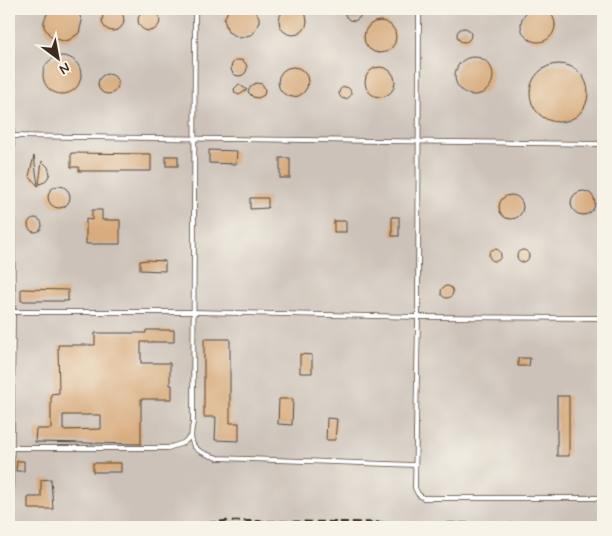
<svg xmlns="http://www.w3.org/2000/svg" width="612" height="536" viewBox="0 0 612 536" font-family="Mynerve,sans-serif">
  <rect width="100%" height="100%" fill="#f7f3e8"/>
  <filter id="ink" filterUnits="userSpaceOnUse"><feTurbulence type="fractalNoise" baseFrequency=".02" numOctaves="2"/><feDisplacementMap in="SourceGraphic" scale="10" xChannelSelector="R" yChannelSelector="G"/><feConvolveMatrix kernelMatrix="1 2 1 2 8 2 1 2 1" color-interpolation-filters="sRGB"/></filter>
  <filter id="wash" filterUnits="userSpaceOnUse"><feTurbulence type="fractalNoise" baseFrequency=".0096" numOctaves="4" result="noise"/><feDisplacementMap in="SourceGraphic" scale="20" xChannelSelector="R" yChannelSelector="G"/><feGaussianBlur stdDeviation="1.12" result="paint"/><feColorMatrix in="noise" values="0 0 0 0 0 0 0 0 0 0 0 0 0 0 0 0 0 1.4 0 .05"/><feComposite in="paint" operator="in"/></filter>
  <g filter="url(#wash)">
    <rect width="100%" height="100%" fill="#f2ead4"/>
    <rect fill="#ccc2b9" x="9" y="9" width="594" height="518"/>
    <g id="blocks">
      <g fill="#d8ac7e" fill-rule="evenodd">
        <circle cx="293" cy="21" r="14"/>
        <circle cx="538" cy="25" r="17"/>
        <polygon points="49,9 77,9 82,21 79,33 69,40 63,41 51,37 44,27 44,21"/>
        <polygon points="229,9 254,9 259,17 259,22 253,34 240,38 228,32 224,19"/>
        <polygon points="346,9 360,9 360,17 355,21 349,20 345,15"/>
        <circle cx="149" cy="20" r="11"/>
        <circle cx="113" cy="20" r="11"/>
        <circle cx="380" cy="37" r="16"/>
        <circle cx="464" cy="35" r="7"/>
        <circle cx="62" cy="75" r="19"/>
        <circle cx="474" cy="76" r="19"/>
        <circle cx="239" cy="68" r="8"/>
        <circle cx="559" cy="93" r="29"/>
        <circle cx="293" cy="82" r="15"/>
        <circle cx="380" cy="82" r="15"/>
        <circle cx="108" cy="84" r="10"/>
        <polygon points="256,83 262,84 265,89 264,95 258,98 253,97 248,92 251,86"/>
        <polygon points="239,84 247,90 239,95 235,93 234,89"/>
        <circle cx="345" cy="93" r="6"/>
        <polygon points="209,150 237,151 236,164 209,163"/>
        <polygon points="71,153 151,154 151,171 79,171 79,167 71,167"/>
        <polygon points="34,156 38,186 29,176"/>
        <rect x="166" y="156" width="12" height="10"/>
        <rect x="280" y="158" width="10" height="20"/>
        <polygon points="42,161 48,167 50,174 45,182 39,184"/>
        <circle cx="59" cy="197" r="11"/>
        <circle cx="583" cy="203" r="12"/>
        <circle cx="511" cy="207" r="12"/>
        <polygon points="250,198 268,198 268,208 250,209"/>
        <polygon points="92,210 102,210 102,220 120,220 120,244 86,244 86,219 92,220"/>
        <rect x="392" y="217" width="7" height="19"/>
        <circle cx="35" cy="225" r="7"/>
        <rect x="334" y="221" width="12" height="11"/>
        <circle cx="495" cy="255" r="6"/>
        <circle cx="523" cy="256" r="6"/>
        <polygon points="147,260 165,261 165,271 140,270 140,261"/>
        <circle cx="447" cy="292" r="6"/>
        <polygon points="21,289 68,290 68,301 21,301"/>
        <path d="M146,330H174V342H141V363H170V385H172V399H141V444L35,442L36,429H51V394L59,393L58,345H95V333H146ZM63,415H101V429L63,430Z"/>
        <polygon points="204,339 230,339 230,423 239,423 239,441 215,440 216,417 204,417"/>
        <polygon points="300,354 312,355 312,373 300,373"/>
        <polygon points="518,358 530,358 529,366 518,366"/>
        <rect x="557" y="396" width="12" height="60"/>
        <polygon points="279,399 293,399 292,425 278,424"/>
        <polygon points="327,418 337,419 335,440 326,440"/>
        <polygon points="17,461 24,461 24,471 16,471"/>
        <rect x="93" y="463" width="28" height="9"/>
        <polygon points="51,479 53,509 28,509 28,497 41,497 41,480"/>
      </g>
    </g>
  </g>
  <g filter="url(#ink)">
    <use href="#blocks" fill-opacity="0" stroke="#564739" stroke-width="1"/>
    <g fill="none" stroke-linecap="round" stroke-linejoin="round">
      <defs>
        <g id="lane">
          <polyline points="11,9 13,312 11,527"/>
          <path d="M195,9L193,423C187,447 196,452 218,458L415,465"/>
          <polyline points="419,9 418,317 415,488 418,494 423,498 603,498"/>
          <polyline points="9,136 603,144"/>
          <polyline points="9,312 193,312 418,317 603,318"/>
          <polyline points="11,448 168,448 183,443 190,437"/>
        </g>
      </defs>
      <use href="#lane" stroke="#564739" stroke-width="5.5"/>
      <use href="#lane" stroke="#fff" stroke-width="4"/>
      <g stroke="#3b2a1e" stroke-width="2.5" stroke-dasharray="8 4" stroke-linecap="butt">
        <polyline points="196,524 229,521 603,525"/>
        <polyline points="159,527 202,524"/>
      </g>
    </g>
  </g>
  <rect width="612" height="536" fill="none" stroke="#f7f3e8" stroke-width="30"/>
  <g transform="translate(58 58) rotate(148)" stroke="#f7f3e8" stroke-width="4" paint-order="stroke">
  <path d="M0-4L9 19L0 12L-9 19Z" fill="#3b2a1e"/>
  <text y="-8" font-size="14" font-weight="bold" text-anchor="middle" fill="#3b2a1e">N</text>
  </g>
</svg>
